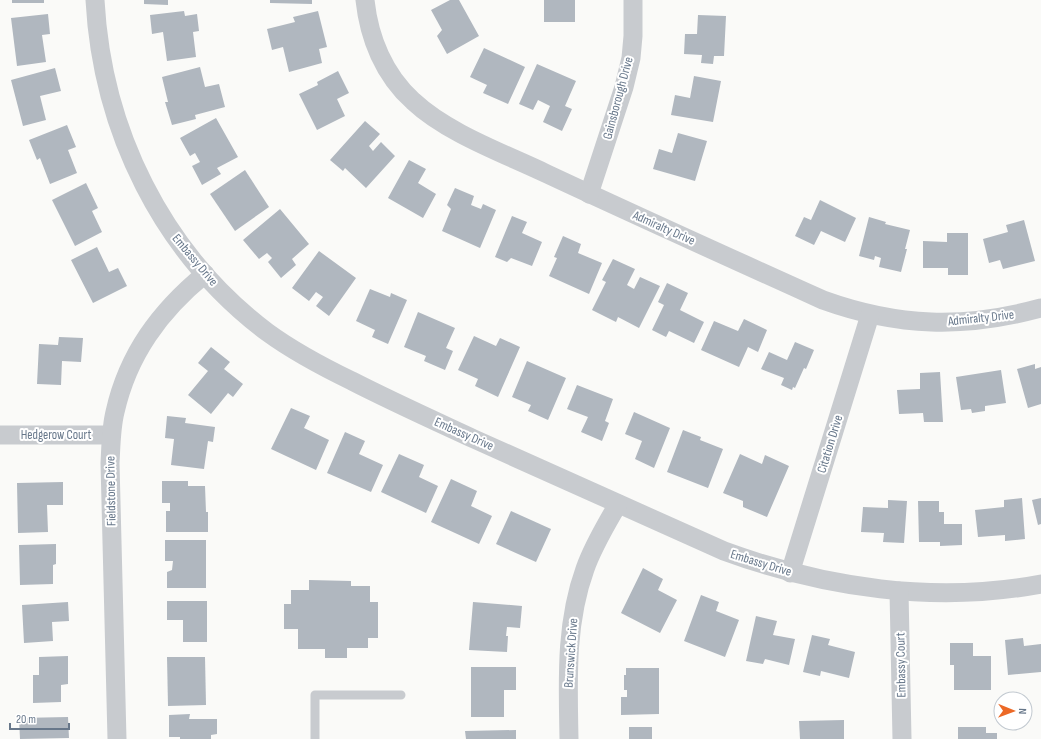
<svg xmlns="http://www.w3.org/2000/svg" width="1041" height="739" viewBox="0 0 1041 739" font-family="'Sofia Sans Condensed',sans-serif">
  <rect width="100%" height="100%" fill="#fafaf8"/>
  <g fill="#b0b7bf">
    <rect x="12" y="0" width="32" height="3"/>
    <polygon points="144,0 168,0 168,5 144,4"/>
    <polygon points="270,0 312,0 312,4 270,3"/>
    <polygon points="450,0 459,0 479,36 447,54 437,36 442,30 431,10"/>
    <rect x="544" y="0" width="31" height="22"/>
    <polygon points="184,11 185,16 197,14 199,31 193,32 196,57 167,61 163,32 152,34 150,15"/>
    <polygon points="318,11 327,47 319,49 322,63 289,72 283,47 272,50 267,29 295,22 293,17"/>
    <polygon points="48,14 50,34 42,35 46,62 17,66 11,18"/>
    <polygon points="698,15 726,16 724,56 714,56 713,64 701,63 702,55 684,54 685,34 697,34"/>
    <polygon points="484,48 525,67 508,104 483,93 487,85 470,77"/>
    <polygon points="537,64 576,81 565,106 572,109 562,131 543,122 550,106 538,100 533,110 519,104"/>
    <polygon points="200,67 205,87 219,84 225,107 195,115 196,119 172,125 165,102 168,102 162,77"/>
    <polygon points="55,68 61,91 40,96 46,120 23,126 11,80"/>
    <polygon points="338,71 349,93 337,99 345,116 317,130 299,94 318,85 317,82"/>
    <polygon points="694,76 721,81 713,122 671,115 675,95 690,98"/>
    <polygon points="216,118 238,157 217,168 221,174 202,185 192,166 200,162 195,153 190,156 180,138"/>
    <polygon points="365,121 380,134 369,146 373,151 381,142 395,156 366,188 345,168 343,171 330,160"/>
    <polygon points="67,125 76,147 68,150 77,173 50,184 40,158 37,160 29,140"/>
    <polygon points="678,133 707,141 695,181 653,169 659,149 672,153"/>
    <polygon points="409,160 426,169 418,183 436,194 423,218 388,198"/>
    <polygon points="245,170 269,207 235,231 210,194"/>
    <polygon points="86,183 98,208 92,211 102,232 75,246 52,200"/>
    <polygon points="455,188 474,196 471,205 481,209 483,204 496,210 480,248 442,231 451,209 447,205"/>
    <polygon points="820,200 856,218 845,242 821,231 814,245 795,236 804,217 811,220"/>
    <polygon points="280,209 309,244 292,259 296,265 281,278 268,262 272,258 267,253 259,259 243,240"/>
    <polygon points="512,216 527,222 522,233 542,242 532,266 511,258 507,262 495,257"/>
    <polygon points="869,217 886,222 885,224 910,230 905,249 907,249 901,272 879,267 881,258 875,256 874,260 859,256"/>
    <polygon points="1024,220 1035,261 1003,269 1000,260 989,263 983,239 1008,232 1006,225"/>
    <polygon points="947,233 968,233 968,275 948,275 948,268 923,268 923,241 947,242"/>
    <polygon points="563,236 581,244 578,253 602,263 589,294 549,276 557,258 554,257"/>
    <polygon points="97,247 109,272 118,268 127,286 93,303 71,260"/>
    <polygon points="319,251 356,278 329,316 316,306 323,297 316,292 309,301 292,288"/>
    <polygon points="613,259 635,269 627,285 634,289 640,277 660,286 639,328 618,317 616,322 592,310 606,282 602,280"/>
    <polygon points="667,283 688,293 680,310 704,322 694,343 669,331 666,337 652,330 664,305 658,302"/>
    <polygon points="370,289 390,297 391,293 407,300 388,344 372,337 375,330 356,321"/>
    <polygon points="418,312 455,328 446,348 453,351 445,370 424,361 426,356 404,347"/>
    <polygon points="744,319 767,330 758,352 748,347 739,367 701,350 714,321 738,331"/>
    <polygon points="474,336 496,346 500,338 520,347 498,397 475,386 478,379 458,370"/>
    <polygon points="59,337 83,338 81,362 62,361 61,385 37,384 39,344 58,345"/>
    <polygon points="795,342 814,350 806,369 804,368 795,388 793,387 792,390 781,385 784,378 761,369 769,352 787,360"/>
    <polygon points="211,347 230,362 224,369 243,384 233,397 228,393 211,414 188,395 208,371 198,363"/>
    <polygon points="527,361 566,378 548,420 528,411 531,405 512,397"/>
    <polygon points="1035,364 1035,369 1041,367 1041,404 1028,408 1017,369"/>
    <polygon points="1001,370 1006,403 985,406 985,411 972,413 971,409 961,410 956,377"/>
    <polygon points="940,372 943,422 924,422 923,413 899,414 897,390 920,389 920,373"/>
    <polygon points="577,385 613,399 605,421 609,423 602,441 581,432 588,417 567,409"/>
    <polygon points="291,408 310,416 304,428 329,440 316,470 271,449"/>
    <polygon points="634,412 670,428 654,468 635,459 642,441 625,434"/>
    <polygon points="167,416 186,418 185,423 215,427 213,442 208,441 204,469 171,465 174,439 165,438"/>
    <polygon points="683,430 701,437 700,440 723,449 708,488 667,472"/>
    <polygon points="345,432 365,441 359,454 383,465 371,492 327,473"/>
    <polygon points="399,454 424,465 419,477 438,486 426,513 381,492"/>
    <polygon points="740,454 762,464 765,455 789,466 767,517 743,507 743,501 723,493"/>
    <polygon points="451,479 477,491 471,506 492,516 479,544 431,522"/>
    <polygon points="162,481 188,481 188,486 205,486 206,512 208,512 208,532 166,532 166,511 170,511 170,503 162,503"/>
    <polygon points="63,482 63,505 47,505 48,532 18,533 17,483"/>
    <polygon points="1022,498 1025,539 1005,541 1005,535 978,537 975,510 1004,507 1004,500"/>
    <polygon points="1041,498 1041,524 1038,525 1032,500"/>
    <polygon points="888,500 907,501 904,543 883,542 884,533 861,532 863,507 888,508"/>
    <polygon points="918,501 939,501 939,512 944,512 944,524 962,524 962,545 940,546 940,542 919,542"/>
    <polygon points="511,511 551,529 536,562 496,544"/>
    <polygon points="165,540 206,540 206,588 167,588 167,572 172,570 173,561 165,561"/>
    <polygon points="56,544 56,564 53,565 53,584 20,585 19,545"/>
    <polygon points="643,568 663,579 658,590 677,600 660,633 621,613"/>
    <polygon points="309,580 351,581 351,586 370,586 370,602 378,602 378,638 368,638 368,648 347,648 347,658 325,658 325,649 298,649 298,629 284,629 284,604 291,604 291,590 309,590"/>
    <polygon points="701,595 719,602 716,611 739,620 725,657 684,641"/>
    <polygon points="167,601 207,601 207,642 183,642 183,620 167,620"/>
    <polygon points="68,602 69,621 52,622 53,641 24,643 22,605"/>
    <polygon points="473,602 522,606 520,628 507,627 506,636 508,636 507,652 469,650"/>
    <polygon points="756,616 777,621 773,635 795,639 789,665 765,659 763,664 746,661"/>
    <polygon points="812,635 830,639 828,645 855,652 849,678 821,671 820,676 803,672"/>
    <polygon points="1023,638 1024,646 1041,644 1041,672 1008,675 1005,640"/>
    <polygon points="950,643 973,643 973,656 991,656 991,690 954,690 954,665 950,665"/>
    <polygon points="68,656 68,684 61,685 61,702 33,703 33,675 39,675 39,657"/>
    <polygon points="167,657 205,657 206,705 168,706"/>
    <polygon points="471,667 516,667 516,690 504,690 504,717 471,717"/>
    <polygon points="626,668 659,668 659,714 621,715 621,697 627,697 627,690 624,690 624,675 626,675"/>
    <polygon points="190,714 189,719 217,719 217,734 211,735 211,739 180,739 180,737 169,737 169,715"/>
    <polygon points="68,717 69,738 20,739 19,718"/>
    <polygon points="844,720 844,739 800,739 799,721"/>
    <rect x="629" y="727" width="23" height="12"/>
    <polygon points="958,727 986,727 986,733 997,733 997,739 958,739"/>
    <polygon points="516,730 516,739 466,739 465,731"/>
  </g>
  <g fill="none" stroke-linecap="round" stroke-linejoin="round">
    <polyline stroke="#c8cbcf" stroke-width="9" points="315,739 315,695 401,695"/>
    <g stroke="#c8cbcf" stroke-width="19">
      <path d="M95,0C102,130 162,253 267,332C293,351 323,367 352,381C393,402 433,420 474,439C557,476 641,514 724,551C825,588 935,604 1041,584"/>
      <path d="M365,0C369,38 384,75 413,101C447,133 503,153 545,173C637,216 730,258 823,300C898,327 964,329 1041,308"/>
      <polyline points="589,194 624,87 631,58 633,36 633,0"/>
      <polyline points="0,435 111,435"/>
      <polyline points="790,573 870,315"/>
      <polyline points="899,591 902,739"/>
      <path d="M117,739L110,463C111,446 111,428 115,412C128,354 160,311 205,274"/>
      <path d="M569,739C568,682 565,624 585,569C593,546 606,525 618,504"/>
    </g>
  </g>
  <g text-anchor="middle" dominant-baseline="central" stroke-width="4" stroke-linejoin="round" paint-order="stroke">
    <g font-size="13" fill="#67778a" stroke="#fff">
      <text transform="translate(618 98) rotate(-75)">Gainsborough Drive</text>
      <text transform="translate(664 228) rotate(24)">Admiralty Drive</text>
      <text transform="translate(195 260) rotate(50)">Embassy Drive</text>
      <text transform="translate(981 318) rotate(-6)">Admiralty Drive</text>
      <text transform="translate(464 434) rotate(24)">Embassy Drive</text>
      <text x="56" y="435">Hedgerow Court</text>
      <text transform="translate(830 444) rotate(-73)">Citation Drive</text>
      <text transform="translate(111 491) rotate(-91)">Fieldstone Drive</text>
      <text transform="translate(761 563) rotate(17)">Embassy Drive</text>
      <text transform="translate(571 653) rotate(-86)">Brunswick Drive</text>
      <text transform="translate(901 665) rotate(-91)">Embassy Court</text>
    </g>
  </g>
  <g transform="translate(1013 711) rotate(91)"><circle r="19" fill="#ffffff" stroke="#c2c9d0"/>
  <path d="M0-3L7 15L0 10L-7 15Z" fill="#ec6926"/>
  <text y="-6" font-size="11" font-weight="bold" text-anchor="middle" fill="#67778a">N</text>
  </g>
  <path d="M10 723v6h59v-6" fill="none" stroke="#67778a" stroke-width="2"/>
  <text x="16" y="723" font-size="12" fill="#67778a" stroke="#ffffff" stroke-width="3" paint-order="stroke">20 m</text>
</svg>
